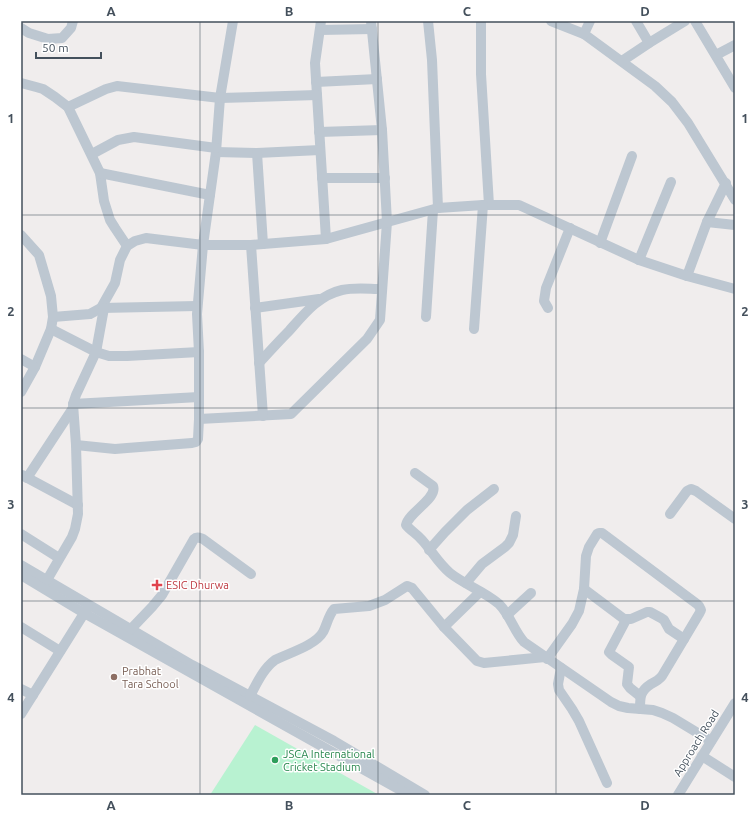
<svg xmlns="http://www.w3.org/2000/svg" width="756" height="816" viewBox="0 0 756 816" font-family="Ubuntu,sans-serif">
  <rect width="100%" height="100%" fill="#f0eded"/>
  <polygon fill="#b8f2d1" points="255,725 379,795 210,795"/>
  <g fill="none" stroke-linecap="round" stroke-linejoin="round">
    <g stroke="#bdc7d1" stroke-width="10">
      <polyline points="233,21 220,98 216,152 203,245 197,314 199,352 199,419 291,414 367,339 380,320 387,222 382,130 371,21"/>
      <polyline points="321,21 315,63 326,239"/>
      <polyline points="428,21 432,60 438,208"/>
      <polyline points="481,21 481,74 489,205"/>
      <polyline points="551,21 584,34 655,86 672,102 688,123 735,200"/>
      <polyline points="636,21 649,43"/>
      <polyline points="695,21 735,88"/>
      <polyline points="21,28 29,33 48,39 62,38 71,28 73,21"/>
      <polyline points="320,30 372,29"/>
      <polyline points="584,34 590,21"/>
      <polyline points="716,55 735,45"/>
      <polyline points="622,61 649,43 685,21"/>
      <polyline points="316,82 377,79"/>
      <polyline points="21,83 36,87 43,89 55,97 68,107 100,173 104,201 110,220 115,228 127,246"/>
      <polyline points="68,107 106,89 117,86 220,98 317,95"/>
      <polyline points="319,132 382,130"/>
      <polyline points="216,152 257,153 320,150"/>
      <polyline points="257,153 263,244"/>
      <polyline points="92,154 118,140 134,137 216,148"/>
      <polyline points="100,173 210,195"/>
      <polyline points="322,178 385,178"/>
      <polyline points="707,222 735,225"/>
      <polyline points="21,235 39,255 51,296 53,317 51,329 35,367 21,392"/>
      <polyline points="600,243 632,156"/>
      <polyline points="251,245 263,416"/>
      <polyline points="639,260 671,182"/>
      <polyline points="687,276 707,222 726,183"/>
      <polyline points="101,308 197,306"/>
      <polyline points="255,308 319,299"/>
      <polyline points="548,308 544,301 546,288 570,228"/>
      <polyline points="53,317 90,314 101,308 115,283 120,260 127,246 135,241 146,238 203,245 251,245 326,239 438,208 483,205 519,205 639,260 687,276 735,289"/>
      <polyline points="426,317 433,210"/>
      <polyline points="51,329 96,352 109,356 127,356 199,352"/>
      <polyline points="474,329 483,205"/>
      <polyline points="21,359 35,367"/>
      <path d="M259,363C269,352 279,341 289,331C304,314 319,295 342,290C355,287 369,289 382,289"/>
      <polyline points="73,404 199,397"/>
      <polyline points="76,445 115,449 127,448 192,443 196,442 198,439 199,419"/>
      <path d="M415,473L433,486C438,498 409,512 406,525C411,531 417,534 422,540C432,551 438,563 450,573C465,585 484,591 499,604C510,615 514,631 524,642L611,702L619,706L628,708L653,710L662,713L673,718L711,741"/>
      <polyline points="22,475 78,505"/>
      <polyline points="27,478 73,408"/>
      <polyline points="670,514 687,491 691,489 696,491 735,519"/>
      <polyline points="21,534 59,558"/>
      <polyline points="429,550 445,532 467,510 494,489"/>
      <polyline points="21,565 192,665 334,741 425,795"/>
      <polyline points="21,575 84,613 409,795"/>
      <polyline points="47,580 72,537 75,529 78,514 76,445 73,404 76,395 96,352 104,308"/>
      <polyline points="466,583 482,564 505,547 509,543 513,535 516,516"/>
      <polyline points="584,589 624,619 631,619 647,612 650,612 661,618 664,620 669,629 684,639"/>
      <polyline points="507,615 531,593"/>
      <polyline points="626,620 609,652 612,655 629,667 627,684 630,688 640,696"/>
      <polyline points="21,627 60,651"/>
      <polyline points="444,627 480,592"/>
      <path d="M131,629L152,607L162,595L194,539C197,536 200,538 203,539L251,574"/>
      <path d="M547,659L572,624L579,611L584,589L586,556L589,547L597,534L599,533H602L697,604L699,606L701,610L699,614L662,676C659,680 655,682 651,684C640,691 640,697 640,709"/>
      <polyline points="561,668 558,684 559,690 572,709 579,721 607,783"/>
      <polyline points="21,689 33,695"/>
      <path d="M250,696C257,683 263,669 275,660C289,653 316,645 323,632C327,625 328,616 334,609L369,606L385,600L407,586L412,588L444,627L477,661L484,663L545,657"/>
      <polyline points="21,714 88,607"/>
      <polyline points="702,756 735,777"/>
      <polyline points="678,795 735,703"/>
    </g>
  </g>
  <path fill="none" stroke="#44505c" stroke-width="1" stroke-opacity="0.55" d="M200,21V795M378,21V795M556,21V795M21,215H735M21,408H735M21,601H735"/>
  <path fill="#e0444e" stroke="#fff" stroke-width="1.5" d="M155 579h4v4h4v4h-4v4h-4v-4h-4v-4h4z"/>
  <circle fill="#8d6e63" stroke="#fff" stroke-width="1.5" cx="114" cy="677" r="4"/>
  <circle fill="#2e9e5b" stroke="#fff" stroke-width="1.5" cx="275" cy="760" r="4"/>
  <g text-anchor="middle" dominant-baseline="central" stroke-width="3" stroke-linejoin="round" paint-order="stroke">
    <g font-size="11" fill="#be3a42" stroke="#fff" text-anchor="start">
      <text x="166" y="585">ESIC Dhurwa</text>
    </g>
    <g font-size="11" fill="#785e54" stroke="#fff" text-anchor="start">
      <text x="122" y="671">Prabhat<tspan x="122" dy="13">Tara School</tspan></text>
    </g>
    <g font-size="11" fill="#44505c" stroke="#fff">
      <text transform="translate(696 743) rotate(-58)">Approach Road</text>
    </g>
    <g font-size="11" fill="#27864d" stroke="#fff" text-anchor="start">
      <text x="283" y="754">JSCA International<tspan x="283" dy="13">Cricket Stadium</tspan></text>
    </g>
  </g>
  <rect width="756" height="816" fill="none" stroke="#ffffff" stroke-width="44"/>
  <path d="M36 52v6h65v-6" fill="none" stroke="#44505c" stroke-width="2"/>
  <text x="42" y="52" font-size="12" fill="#44505c" stroke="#ffffff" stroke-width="3" paint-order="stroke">50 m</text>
  <rect x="22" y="22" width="712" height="772" fill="none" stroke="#44505c" stroke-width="1.5"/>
  <g font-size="13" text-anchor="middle" font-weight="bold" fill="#44505c">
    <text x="111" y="16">A</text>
    <text x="289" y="16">B</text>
    <text x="467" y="16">C</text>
    <text x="645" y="16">D</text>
    <text x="11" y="123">1</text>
    <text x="745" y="123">1</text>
    <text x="11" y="316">2</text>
    <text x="745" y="316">2</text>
    <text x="11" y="509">3</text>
    <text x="745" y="509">3</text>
    <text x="11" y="702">4</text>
    <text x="745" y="702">4</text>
    <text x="111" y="810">A</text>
    <text x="289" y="810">B</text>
    <text x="467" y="810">C</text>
    <text x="645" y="810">D</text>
  </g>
</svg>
